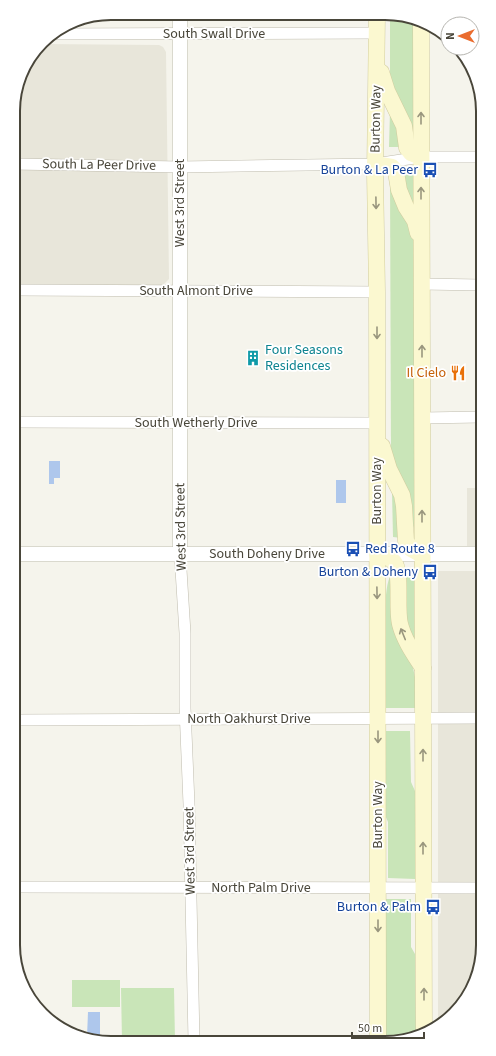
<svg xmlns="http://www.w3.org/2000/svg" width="496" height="1056" viewBox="0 0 496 1056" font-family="'Source Sans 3',sans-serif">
  <rect width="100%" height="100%" fill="#f5f4ec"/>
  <g fill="#e8e6da">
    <polygon points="41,44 159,45 163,47 166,52 169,279 162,286 14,285 14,99 23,68"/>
    <rect x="467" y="488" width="14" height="58"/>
    <polygon points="438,571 481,571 483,951 463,1005 438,1027"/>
  </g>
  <g fill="#c9e5b8">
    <polygon points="390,15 404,15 415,20 415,146 390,82"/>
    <polygon points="390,111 394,111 403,147 389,147"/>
    <polygon points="415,170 415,213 400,171"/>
    <polygon points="390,173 415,241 416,520 411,534 391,462"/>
    <polygon points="392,491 397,491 402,538 393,537"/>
    <path d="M392,572L415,677V708H383C383,675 383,642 385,609C386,596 386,583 392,572Z"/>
    <polygon points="401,573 414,573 415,642 410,641"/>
    <polygon points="383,731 410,731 411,782 415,791 415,879 388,878 388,822 383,810"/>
    <polygon points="384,899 411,899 411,947 415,954 416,1037 410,1040 384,1040"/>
    <rect x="72" y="980" width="48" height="27"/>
    <polygon points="121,988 174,988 175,1041 122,1041"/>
  </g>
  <g fill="#aec7ec">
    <polygon points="49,461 60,461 60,478 54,478 54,484 49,484"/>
    <rect x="336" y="480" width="10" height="23"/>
    <polygon points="88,1012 100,1012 100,1038 87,1037"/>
  </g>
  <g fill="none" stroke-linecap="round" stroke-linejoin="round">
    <defs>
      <g id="minor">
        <polyline points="51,34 377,33"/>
        <polyline points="14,164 180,167 307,165 375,164 421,157 480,157"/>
        <polyline points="422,284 480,285"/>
        <polyline points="14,290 377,292"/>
        <polyline points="422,418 481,417"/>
        <polyline points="15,422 377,423"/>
        <polyline points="180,554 185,633 185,708 189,804 194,1041"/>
        <polyline points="16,720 482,718"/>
        <polyline points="16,887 483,888"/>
      </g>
      <g id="tertiary">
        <polyline points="180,13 180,554"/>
        <polyline points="15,554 481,554"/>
      </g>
      <g id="secondary">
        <polyline points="377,15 375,173 377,292 378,1040"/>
        <polyline points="421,23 424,1033"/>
        <polyline points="381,72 387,91 404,126 407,148 411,153 421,157"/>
        <polyline points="375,164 392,167 396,172 399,190 406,207 415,221 418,233"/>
        <polyline points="382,446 389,469 402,495 404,506 406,541 411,549 422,555"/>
        <path d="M377,554C383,556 390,557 394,562C402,572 396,609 400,624C404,640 414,654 423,668"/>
      </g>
    </defs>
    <use href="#minor" stroke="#c0bdaf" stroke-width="12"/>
    <use href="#tertiary" stroke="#c0bdaf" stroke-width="15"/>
    <use href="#secondary" stroke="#d1cc9f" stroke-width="17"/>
    <use href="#minor" stroke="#fff" stroke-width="11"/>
    <use href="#tertiary" stroke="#fff" stroke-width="14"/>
    <use href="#secondary" stroke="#fbf8d0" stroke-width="16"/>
  </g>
  <defs><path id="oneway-shaft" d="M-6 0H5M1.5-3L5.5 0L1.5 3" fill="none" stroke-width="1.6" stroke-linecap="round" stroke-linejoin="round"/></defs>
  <g stroke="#99967e">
    <use href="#oneway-shaft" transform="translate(421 118) rotate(-90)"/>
    <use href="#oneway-shaft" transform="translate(421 193) rotate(-90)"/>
    <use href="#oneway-shaft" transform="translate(376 203) rotate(89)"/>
    <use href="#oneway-shaft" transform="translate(377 333) rotate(90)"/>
    <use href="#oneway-shaft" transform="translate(422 351) rotate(-90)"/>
    <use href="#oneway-shaft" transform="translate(422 516) rotate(-90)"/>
    <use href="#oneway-shaft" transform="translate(377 593) rotate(89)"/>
    <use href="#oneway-shaft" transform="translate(403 634) rotate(-112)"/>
    <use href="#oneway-shaft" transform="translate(378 737) rotate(90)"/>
    <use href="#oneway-shaft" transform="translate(423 755) rotate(-90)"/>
    <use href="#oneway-shaft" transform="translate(423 848) rotate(-90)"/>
    <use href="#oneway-shaft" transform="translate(378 926) rotate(90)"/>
    <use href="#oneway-shaft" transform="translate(424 994) rotate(-90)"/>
  </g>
  <defs>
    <symbol id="bus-bare" viewBox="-9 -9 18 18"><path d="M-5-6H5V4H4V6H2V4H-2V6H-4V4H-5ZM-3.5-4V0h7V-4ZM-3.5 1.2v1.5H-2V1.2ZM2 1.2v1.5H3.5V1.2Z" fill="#1a4fb4" stroke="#fff" stroke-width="2.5" paint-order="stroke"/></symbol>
    <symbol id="building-bare" viewBox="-9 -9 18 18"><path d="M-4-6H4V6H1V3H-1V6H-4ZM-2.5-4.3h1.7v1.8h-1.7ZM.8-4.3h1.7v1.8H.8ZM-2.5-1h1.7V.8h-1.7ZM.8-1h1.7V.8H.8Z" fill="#0f9aa8" stroke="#fff" stroke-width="2.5" paint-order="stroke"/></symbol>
    <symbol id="restaurant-bare" viewBox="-9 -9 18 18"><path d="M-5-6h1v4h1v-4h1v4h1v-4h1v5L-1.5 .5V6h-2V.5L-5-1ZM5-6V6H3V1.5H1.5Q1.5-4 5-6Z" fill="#e8710a" stroke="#fff" stroke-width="2.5" paint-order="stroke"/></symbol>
  </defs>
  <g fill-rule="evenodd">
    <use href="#bus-bare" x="419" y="159" width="22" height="22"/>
    <use href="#building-bare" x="242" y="347" width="22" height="22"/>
    <use href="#restaurant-bare" x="447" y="362" width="22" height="22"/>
    <use href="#bus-bare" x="342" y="538" width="22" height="22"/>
    <use href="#bus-bare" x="419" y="561" width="22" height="22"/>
    <use href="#bus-bare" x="422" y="896" width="22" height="22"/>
  </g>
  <g text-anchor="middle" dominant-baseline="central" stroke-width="3.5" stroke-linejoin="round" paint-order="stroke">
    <g font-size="14" fill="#49463a" stroke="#fff">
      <text x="214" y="34">South Swall Drive</text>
      <text transform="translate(376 119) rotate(-89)">Burton Way</text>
      <text transform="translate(99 165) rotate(1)">South La Peer Drive</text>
      <text transform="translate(180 203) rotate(-90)">West 3rd Street</text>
      <text x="196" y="291">South Almont Drive</text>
      <text x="196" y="423">South Wetherly Drive</text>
      <text transform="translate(377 491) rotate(-90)">Burton Way</text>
      <text transform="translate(181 527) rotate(-91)">West 3rd Street</text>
      <text x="267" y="554">South Doheny Drive</text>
      <text x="249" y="719">North Oakhurst Drive</text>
      <text transform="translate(378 815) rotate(-90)">Burton Way</text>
      <text transform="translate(190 851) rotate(-91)">West 3rd Street</text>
      <text x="261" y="888">North Palm Drive</text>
    </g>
    <g font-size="14" fill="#164399" stroke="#fff" text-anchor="end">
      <text x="418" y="170">Burton &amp; La Peer</text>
      <text x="365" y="549" text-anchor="start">Red Route 8</text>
      <text x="418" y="572">Burton &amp; Doheny</text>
      <text x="421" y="907">Burton &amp; Palm</text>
    </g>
    <g font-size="14" fill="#0d838f" stroke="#fff" text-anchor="start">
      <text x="265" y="350">Four Seasons<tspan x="265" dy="16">Residences</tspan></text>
    </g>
    <g font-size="14" fill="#c56008" stroke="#fff" text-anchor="end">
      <text x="446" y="373">Il Cielo</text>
    </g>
  </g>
  <path d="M0 0H496V1056H0ZM111 20H385A91 91 0 0 1 476 111V945A91 91 0 0 1 385 1036H111A91 91 0 0 1 20 945V111A91 91 0 0 1 111 20Z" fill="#fff" fill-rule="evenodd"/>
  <path fill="none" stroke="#49463a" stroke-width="2" d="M111 20H385A91 91 0 0 1 476 111V945A91 91 0 0 1 385 1036H111A91 91 0 0 1 20 945V111A91 91 0 0 1 111 20Z"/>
  <g transform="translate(460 36) rotate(270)"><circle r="19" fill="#ffffff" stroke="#b6b5b0"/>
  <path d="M0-3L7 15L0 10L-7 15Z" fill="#ea6c2e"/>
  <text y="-6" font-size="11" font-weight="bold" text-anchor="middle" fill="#49463a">N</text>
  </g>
  <path d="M352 1032v6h72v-6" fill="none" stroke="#49463a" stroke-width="2"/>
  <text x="358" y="1032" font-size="12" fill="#49463a" stroke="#ffffff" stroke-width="3" paint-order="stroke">50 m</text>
</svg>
